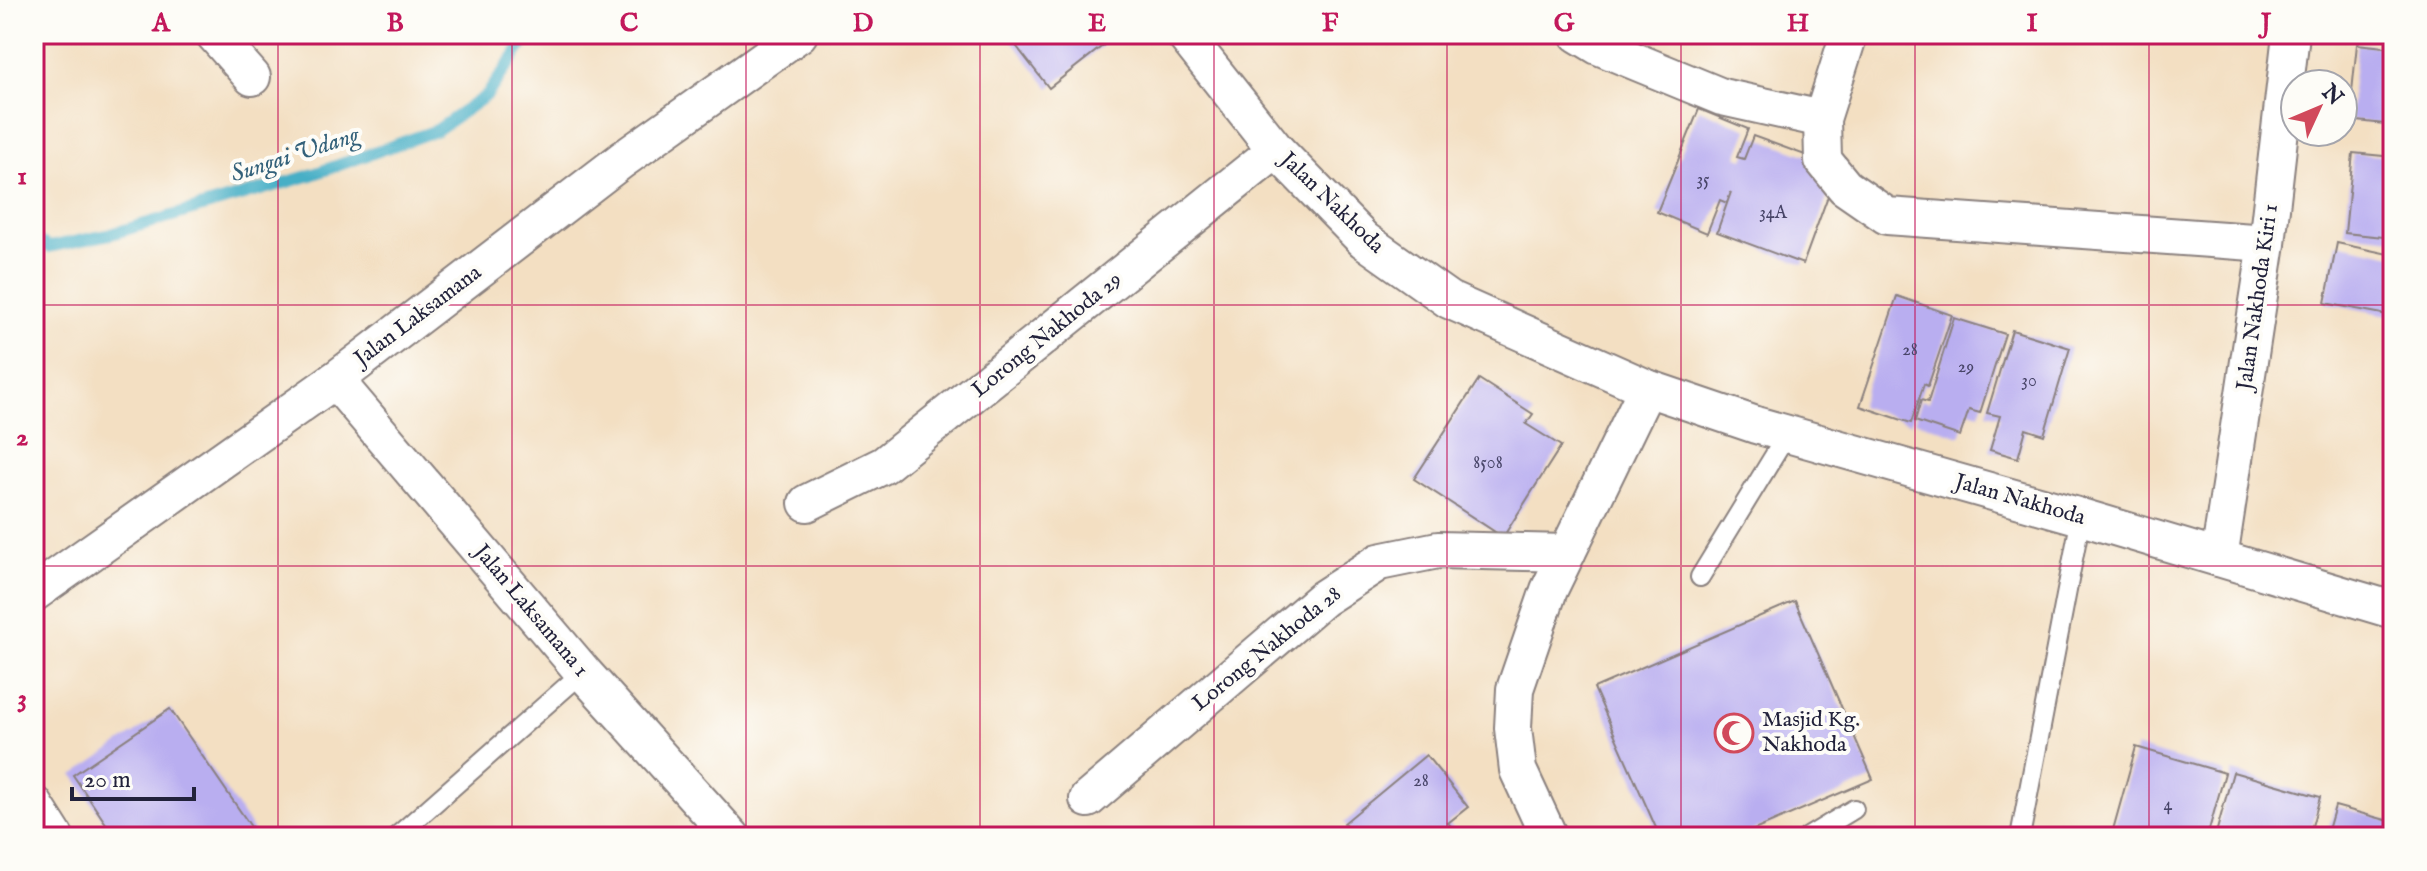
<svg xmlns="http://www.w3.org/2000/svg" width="2427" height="871" viewBox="0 0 2427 871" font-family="'IM FELL English',serif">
  <rect width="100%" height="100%" fill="#fdfcf7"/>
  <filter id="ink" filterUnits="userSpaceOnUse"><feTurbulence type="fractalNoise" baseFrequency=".0125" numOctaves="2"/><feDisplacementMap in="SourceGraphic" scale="16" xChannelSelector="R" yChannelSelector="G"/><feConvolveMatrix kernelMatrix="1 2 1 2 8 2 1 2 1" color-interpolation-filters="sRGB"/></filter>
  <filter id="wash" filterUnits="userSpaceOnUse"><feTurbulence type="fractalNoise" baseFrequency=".006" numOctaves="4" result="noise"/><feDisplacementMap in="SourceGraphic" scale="32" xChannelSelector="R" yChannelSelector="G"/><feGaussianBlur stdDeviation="1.8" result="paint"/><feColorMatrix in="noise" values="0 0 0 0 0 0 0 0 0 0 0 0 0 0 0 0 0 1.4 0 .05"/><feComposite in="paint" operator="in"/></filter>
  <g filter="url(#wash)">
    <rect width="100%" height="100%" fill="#f3dfc2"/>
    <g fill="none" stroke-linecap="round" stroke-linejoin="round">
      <polyline stroke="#47afc6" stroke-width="12" points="34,239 49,247 111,234 308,176 437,130 487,95 530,34"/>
    </g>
    <g id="blocks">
      <g fill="#b9aef0">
        <polygon points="1007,34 1105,34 1110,40 1049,88"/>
        <polygon points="2357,44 2393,48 2393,125 2349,120"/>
        <polygon points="1699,109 1748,129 1737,157 1744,159 1753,136 1808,156 1829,193 1803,264 1717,232 1731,192 1727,203 1720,200 1707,233 1657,212"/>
        <polygon points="2353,153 2393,157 2393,238 2345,233"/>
        <polygon points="2337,243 2393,255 2393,316 2325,303"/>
        <polygon points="1897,296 1952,315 1928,386 1924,384 1911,423 1860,406"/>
        <polygon points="1954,318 2005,334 1980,413 1969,410 1960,436 1915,421 1921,400 1928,402"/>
        <polygon points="2012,330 2070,348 2044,435 2026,429 2018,458 1990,450 2000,416 1987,413"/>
        <polygon points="1479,379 1533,414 1526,424 1561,446 1503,537 1414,479"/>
        <polygon points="1795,601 1873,779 1738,837 1660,837 1594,688"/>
        <polygon points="170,709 258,837 115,837 73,775"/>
        <polygon points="2136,747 2225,773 2207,837 2111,837"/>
        <polygon points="1426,755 1468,807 1448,823 1460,837 1356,837 1344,823"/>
        <polygon points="2233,772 2320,797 2309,837 2215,837"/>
        <polygon points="2335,806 2393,822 2393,837 2326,837"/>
      </g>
    </g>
  </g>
  <g filter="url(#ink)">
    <use href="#blocks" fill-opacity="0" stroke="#8a807e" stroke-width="2"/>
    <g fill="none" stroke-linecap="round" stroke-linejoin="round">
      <defs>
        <g id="lane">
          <polyline points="1700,577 1788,433"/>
          <polyline points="396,837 583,672"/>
          <polyline points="1808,837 1854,809"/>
          <polyline points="2020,837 2081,517"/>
        </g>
        <g id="street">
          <polyline points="214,34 252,77"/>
          <polyline points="1184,34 1276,150 1364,240 1449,300 1647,388 1756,425 2081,517 2393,610"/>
          <polyline points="1578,34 1598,46 1722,97 1822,119"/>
          <polyline points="1849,34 1822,119 1823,160 1845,187 1887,216 2267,243"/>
          <polyline points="335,380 583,672 732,837"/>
          <polyline points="807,503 884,465 1276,150"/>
          <polyline points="2219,558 2267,243 2291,34"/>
          <polyline points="34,593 335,380 622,160 799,34"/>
          <polyline points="1088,799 1322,599 1379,562 1438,550 1567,553"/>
          <polyline points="34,804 55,837"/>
          <polyline points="1549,837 1518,770 1513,728 1515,689 1549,590 1647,388"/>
        </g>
      </defs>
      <use href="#lane" stroke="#8a807e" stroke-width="22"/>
      <use href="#street" stroke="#8a807e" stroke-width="40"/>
      <use href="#lane" stroke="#fff" stroke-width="18"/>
      <use href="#street" stroke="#fff" stroke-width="36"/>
    </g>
  </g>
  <path fill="none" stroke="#c2185b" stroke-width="2" stroke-opacity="0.55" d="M278,34V837M512,34V837M746,34V837M980,34V837M1214,34V837M1447,34V837M1681,34V837M1915,34V837M2149,34V837M34,305H2393M34,566H2393"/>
  <defs>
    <symbol id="mosque-ring" viewBox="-11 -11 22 22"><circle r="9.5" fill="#fdfcf7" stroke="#d1495b" stroke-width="1.5"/><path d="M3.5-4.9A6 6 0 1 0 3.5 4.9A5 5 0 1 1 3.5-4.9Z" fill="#d1495b"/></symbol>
  </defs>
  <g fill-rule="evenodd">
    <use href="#mosque-ring" x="1712" y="711" width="44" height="44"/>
  </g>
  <g text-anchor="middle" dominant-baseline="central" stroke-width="8" stroke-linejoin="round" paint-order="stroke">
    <g font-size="18" fill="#484568">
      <text x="1703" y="180">35</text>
      <text x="1773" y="213">34A</text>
      <text x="1910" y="350">28</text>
      <text x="1966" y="367">29</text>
      <text x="2029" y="381">30</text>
      <text x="1488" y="463">8508</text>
      <text x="1421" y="781">28</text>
      <text x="2168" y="805">4</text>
    </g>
    <g font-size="22" fill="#22223b" stroke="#fdfcf7">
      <text transform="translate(1332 203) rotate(44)">Jalan Nakhoda</text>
      <text transform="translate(2258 297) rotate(-82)">Jalan Nakhoda Kiri 1</text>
      <text transform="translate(418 316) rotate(-37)">Jalan Laksamana</text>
      <text transform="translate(1047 335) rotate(-39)">Lorong Nakhoda 29</text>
      <text transform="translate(2020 500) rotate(16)">Jalan Nakhoda</text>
      <text transform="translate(531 611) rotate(50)">Jalan Laksamana 1</text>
      <text transform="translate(1267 649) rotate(-39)">Lorong Nakhoda 28</text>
    </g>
    <g font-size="22" fill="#22223b" stroke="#fdfcf7" text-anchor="start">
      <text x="1762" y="720">Masjid Kg.<tspan x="1762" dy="25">Nakhoda</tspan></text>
    </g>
    <g font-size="24" font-style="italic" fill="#33617a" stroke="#fdfcf7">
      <text transform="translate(295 155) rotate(-18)">Sungai Udang</text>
    </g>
  </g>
  <rect width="2427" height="871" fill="none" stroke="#fdfcf7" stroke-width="88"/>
  <g transform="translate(2319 108) rotate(46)"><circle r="38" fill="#fdfcf7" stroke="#a5a5ac" stroke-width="2"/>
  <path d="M0-6L14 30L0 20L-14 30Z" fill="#d1495b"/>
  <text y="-12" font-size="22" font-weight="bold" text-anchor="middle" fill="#22223b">N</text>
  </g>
  <path d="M72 787v12h122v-12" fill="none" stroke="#22223b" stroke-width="4"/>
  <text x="84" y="787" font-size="24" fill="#22223b" stroke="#fdfcf7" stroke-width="6" paint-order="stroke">20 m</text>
  <rect x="44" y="44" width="2339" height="783" fill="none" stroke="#c2185b" stroke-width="3"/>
  <g font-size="26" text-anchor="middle" font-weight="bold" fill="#c2185b">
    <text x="161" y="31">A</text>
    <text x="395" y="31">B</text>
    <text x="629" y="31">C</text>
    <text x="863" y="31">D</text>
    <text x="1097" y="31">E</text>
    <text x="1330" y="31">F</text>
    <text x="1564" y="31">G</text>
    <text x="1798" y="31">H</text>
    <text x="2032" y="31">I</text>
    <text x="2266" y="31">J</text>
    <text x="22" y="184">1</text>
    <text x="22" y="445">2</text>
    <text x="22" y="706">3</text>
  </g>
</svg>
